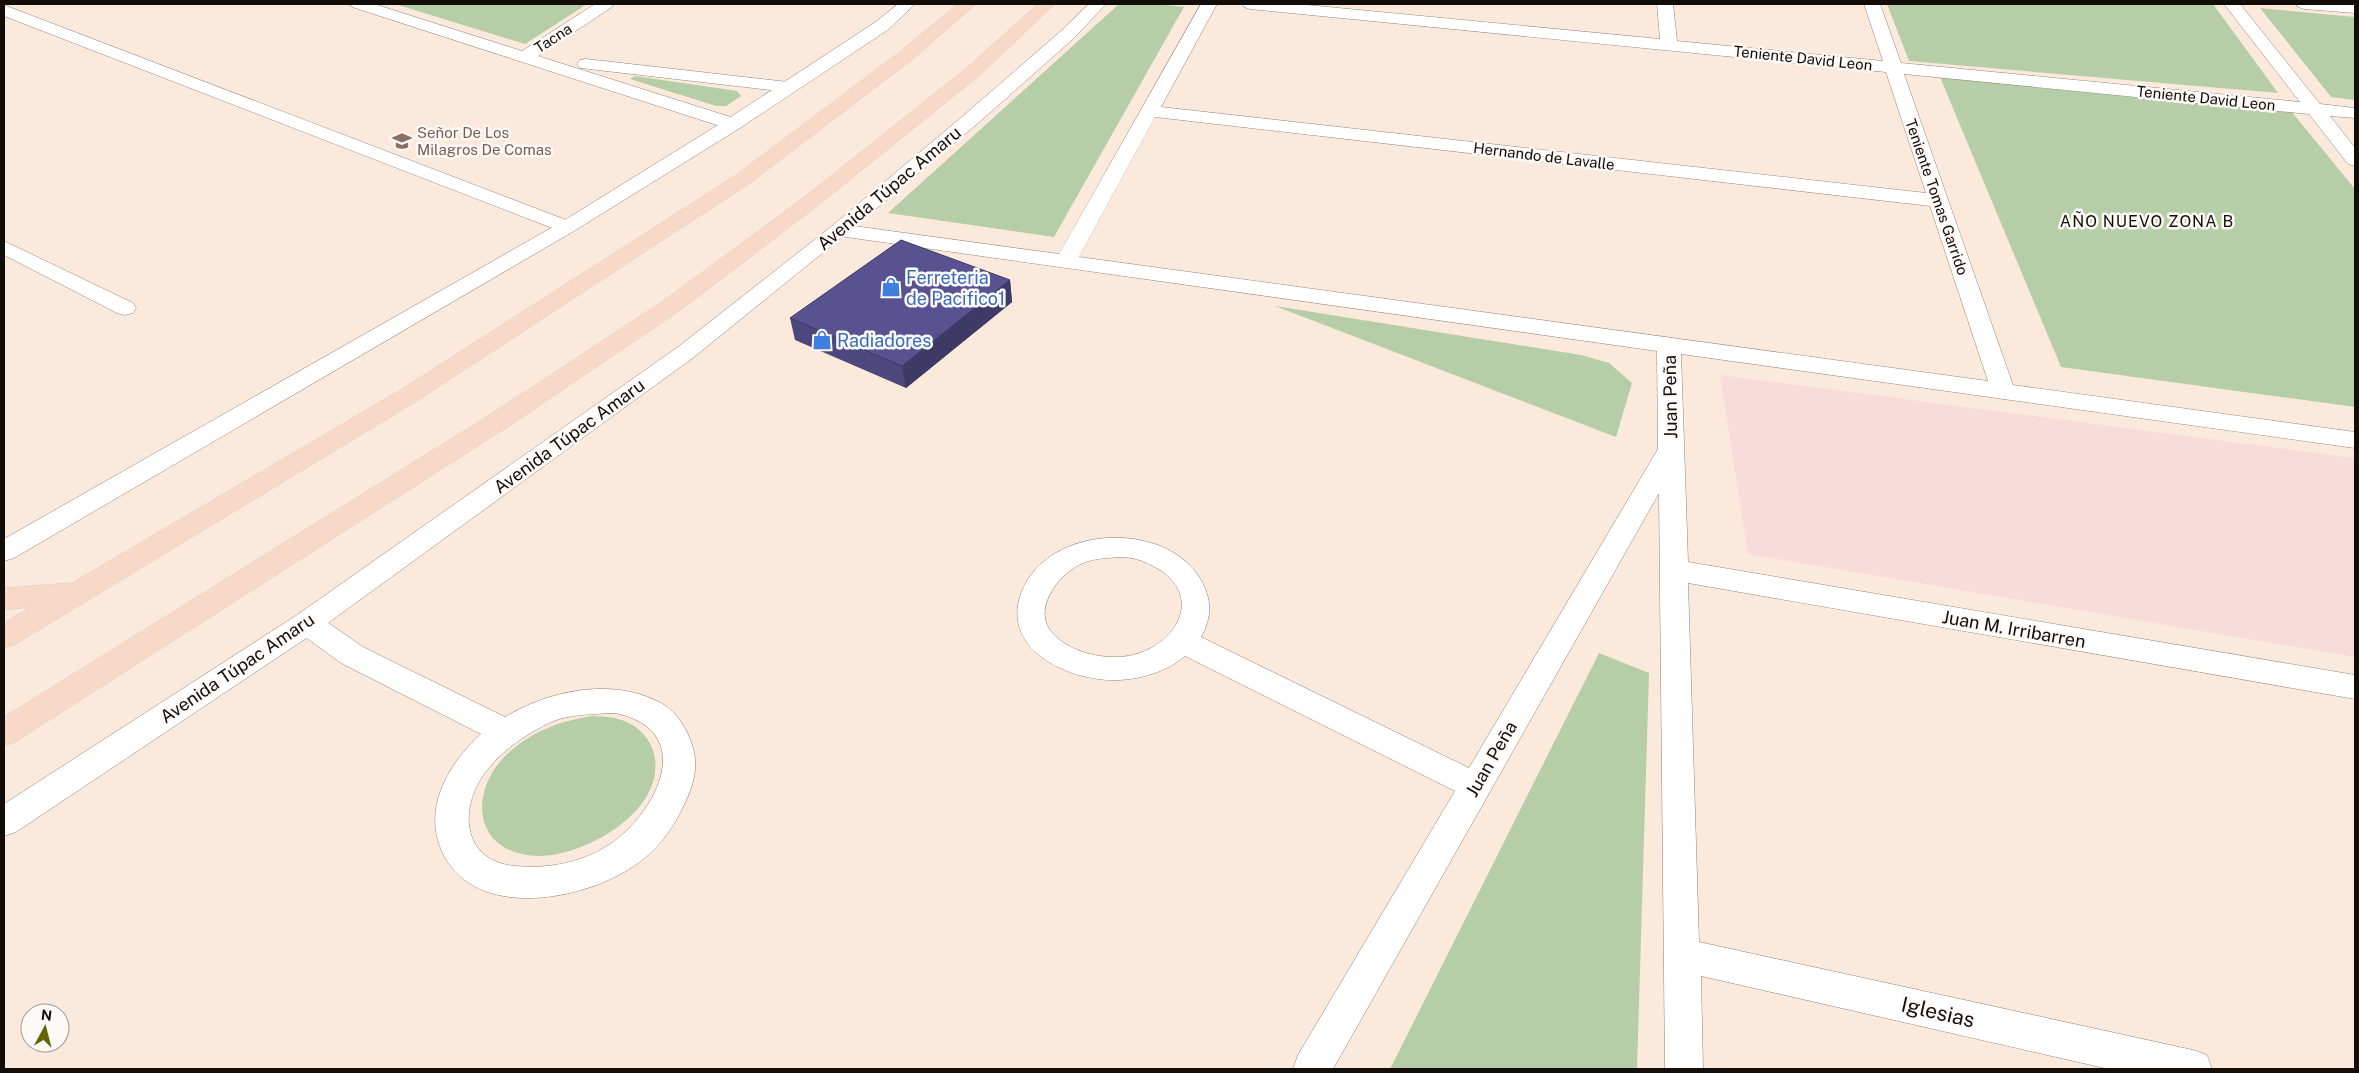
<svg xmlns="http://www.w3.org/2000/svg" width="2359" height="1073" viewBox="0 0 2359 1073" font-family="'Public Sans',sans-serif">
  <rect width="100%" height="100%" fill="#fbe9dc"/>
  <polygon fill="#f7dcdb" points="1720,375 2355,458 2355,657 1748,554"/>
  <g fill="#b5cea7">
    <polygon points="395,4 587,4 525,44"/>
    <polygon points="1119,4 1158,4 1184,7 1054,237 888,213"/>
    <polygon points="1887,4 2213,4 2278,93 1909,61"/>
    <polygon points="2260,8 2355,17 2355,100 2331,97"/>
    <polygon points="635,76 737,91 741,96 726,106 716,106 630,79"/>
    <polygon points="1940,77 2291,111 2355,189 2355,407 2061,367"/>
    <polygon points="1275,306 1581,355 1609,363 1632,383 1616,437"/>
    <polygon points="1599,653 1649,673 1637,1069 1390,1069"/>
    <path d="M592,716C600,717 610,716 618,719C634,723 647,734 653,750C671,808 586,857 537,856C469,853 468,785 513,749C537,729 562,721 592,716Z"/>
  </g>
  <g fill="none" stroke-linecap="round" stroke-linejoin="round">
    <defs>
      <g id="minor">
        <polygon points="350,4 374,4 522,51 595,4 614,4 612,7 538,56 740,120 742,124 740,128 726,128 352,7"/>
        <path d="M1201,4H1217L1161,107L1926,193L1886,72L1250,9L1244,7L1242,4H1297L1660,39L1657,4H1673L1677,41L1883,61L1864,4H1880L1901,63L2300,102L2224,4H2240L2320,104L2355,108V118L2330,116L2355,148V166L2348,164L2309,114L1904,74L2013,385L2355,432V448L1681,354L1688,562L2355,675V699L1688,583L1699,942L2193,1050L2207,1055L2212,1069H2109L1701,976L1703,1069H1665L1659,493L1333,1069H1293L1298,1055L1455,791L1185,656C1168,671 1142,679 1119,680C1074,682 1006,654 1019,600C1038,525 1165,517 1201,580C1212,600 1212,617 1201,637L1469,768L1658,449L1657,351L839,236L832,234L829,230L832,226L839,224L1059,254ZM1155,117L1930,206L1988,381L1079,257ZM1120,557C1132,557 1142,560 1153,566C1211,596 1172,654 1119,657C1095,658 1065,650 1050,630C1032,606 1063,569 1086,562C1097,558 1109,558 1120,557Z"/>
        <polygon points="2296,4 2355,4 2355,13 2304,9 2298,7"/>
        <polygon points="4,5 574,223 577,227 574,231 567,233 560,231 4,16"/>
        <polygon points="586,59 788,82 794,83 797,87 794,91 788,92 580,68 577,64 580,60"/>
        <polygon points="4,241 133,303 136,308 133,313 125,315 117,313 4,255"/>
        <path d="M307,612L317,615L363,647L505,717C550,690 613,677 661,703C677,712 688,730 693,748C699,770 692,789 682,809C671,832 655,852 634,866C578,904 459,923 437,837C428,798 453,759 481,734L341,663L297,631L292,623L297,615ZM615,713C698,730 658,812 609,845C581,863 548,869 515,866C460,861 458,805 488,769C504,749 528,733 551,722C570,714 595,714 615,713Z"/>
      </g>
      <g id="tertiary">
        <polygon points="898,4 915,4 889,29 740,128 574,231 14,558 4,561 4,539 560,223 726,120 877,21"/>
        <polygon points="1089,4 1106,4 1073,39 977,124 846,234 694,357 317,631 16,832 4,836 4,804 297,615 678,347 832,226 963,116 1061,31"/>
      </g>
      <g id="trunk">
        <polygon points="958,4 976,4 913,59 750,183 420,399 14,645 4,648 4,623 30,607 4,610 4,588 72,583 402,389 736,175 901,51"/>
        <polygon points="1038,4 1055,4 981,74 821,203 682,309 509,426 15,742 4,746 4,717 491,414 666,299 807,195 969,66"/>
      </g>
    </defs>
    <use href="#minor" stroke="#948478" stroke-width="1"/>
    <use href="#tertiary" stroke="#948478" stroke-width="1"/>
    <use href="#trunk" stroke="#d5d3d3" stroke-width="1"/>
    <use href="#minor" fill="#fff" fill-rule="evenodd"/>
    <use href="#tertiary" fill="#fff" fill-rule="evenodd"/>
    <use href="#trunk" fill="#f8d8c7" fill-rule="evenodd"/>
  </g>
  <polygon fill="#4c477c" points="1010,280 1012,302 906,388 795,340 790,318"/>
  <polygon fill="#3e3a65" points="1010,280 1012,302 906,388 902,366"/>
  <polygon fill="#585390" stroke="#3e3a65" points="901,240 1010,280 902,366 790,318"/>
  <defs>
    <symbol id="school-bare" viewBox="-9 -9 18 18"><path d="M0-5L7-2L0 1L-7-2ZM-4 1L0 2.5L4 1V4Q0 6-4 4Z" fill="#8d6e63" stroke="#fdf9f7" stroke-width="2.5" paint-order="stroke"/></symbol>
    <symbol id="shop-bare" viewBox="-9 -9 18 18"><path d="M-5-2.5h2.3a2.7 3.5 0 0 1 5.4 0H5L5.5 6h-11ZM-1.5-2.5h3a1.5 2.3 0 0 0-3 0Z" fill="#3f7fe0" stroke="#fdf9f7" stroke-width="2.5" paint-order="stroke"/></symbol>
  </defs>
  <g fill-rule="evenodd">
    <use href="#school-bare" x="388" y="127" width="28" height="28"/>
    <use href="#shop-bare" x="877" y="273" width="28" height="28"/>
    <use href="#shop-bare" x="808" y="326" width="28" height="28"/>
  </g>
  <g text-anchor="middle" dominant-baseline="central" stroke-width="5" stroke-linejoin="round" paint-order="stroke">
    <g font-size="15" fill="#130d09" stroke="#fdf9f7">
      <text transform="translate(553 38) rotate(-33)">Tacna</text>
      <text transform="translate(1803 58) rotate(6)">Teniente David Leon</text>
      <text transform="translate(2206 98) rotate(6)">Teniente David Leon</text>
      <text transform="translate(1544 156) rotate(7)">Hernando de Lavalle</text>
      <text transform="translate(1937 197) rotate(71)">Teniente Tomas Garrido</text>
    </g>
    <g font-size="15" fill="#785e54" stroke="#fdf9f7" text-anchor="start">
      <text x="417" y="132">Señor De Los<tspan x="417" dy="17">Milagros De Comas</tspan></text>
    </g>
    <g font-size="16" letter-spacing="1" fill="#130d09" stroke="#fdf9f7">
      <text x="2147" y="221">AÑO NUEVO ZONA B</text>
    </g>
    <g font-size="18" fill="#130d09" stroke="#fdf9f7">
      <text transform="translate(889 188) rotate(-40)">Avenida Túpac Amaru</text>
      <text transform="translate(1670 397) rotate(-91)">Juan Peña</text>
      <text transform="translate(569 436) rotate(-36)">Avenida Túpac Amaru</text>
      <text transform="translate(2014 629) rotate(10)">Juan M. Irribarren</text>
      <text transform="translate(237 668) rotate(-34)">Avenida Túpac Amaru</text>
      <text transform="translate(1491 759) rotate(-60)">Juan Peña</text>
    </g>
    <g font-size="18" fill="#366cbe" stroke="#fdf9f7" text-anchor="start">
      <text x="906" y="277">Ferreteria<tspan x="906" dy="21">de Pacifico1</tspan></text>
      <text x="837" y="340">Radiadores</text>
    </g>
    <g font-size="21" fill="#130d09" stroke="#fdf9f7">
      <text transform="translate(1938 1012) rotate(13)">Iglesias</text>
    </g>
  </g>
  <rect width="2359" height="1073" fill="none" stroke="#130d09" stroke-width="10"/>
  <g transform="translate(45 1028) rotate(7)"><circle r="24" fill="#fdf9f7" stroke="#9f9b98"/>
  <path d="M0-4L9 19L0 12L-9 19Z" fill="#626809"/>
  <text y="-8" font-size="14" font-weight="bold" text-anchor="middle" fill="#130d09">N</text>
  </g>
</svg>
